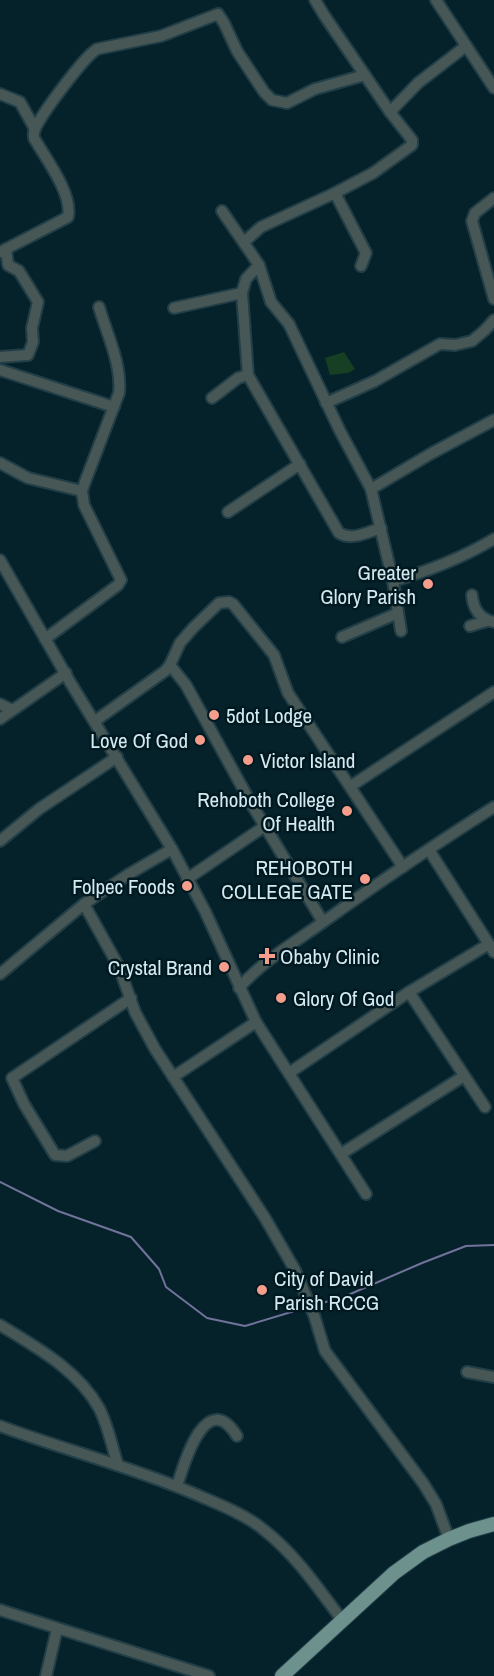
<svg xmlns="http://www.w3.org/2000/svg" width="494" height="1676" viewBox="0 0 494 1676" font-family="'Archivo Narrow',sans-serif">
  <rect width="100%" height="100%" fill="#05222b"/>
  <polygon fill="#163f23" points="344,352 355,369 348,373 330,375 325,358"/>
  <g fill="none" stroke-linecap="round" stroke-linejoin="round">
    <g stroke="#72739a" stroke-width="2">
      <polyline points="0,1182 58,1211 131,1237 159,1269 166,1287 207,1318 245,1326 308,1307"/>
      <polyline points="313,1306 348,1295 422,1263 466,1246 494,1245"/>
    </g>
    <defs>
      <g id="minor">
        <polyline points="436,0 494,88"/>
        <polyline points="0,94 20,102 35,129"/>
        <polyline points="390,112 418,83 466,46"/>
        <polyline points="335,193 366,253 361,266"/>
        <polyline points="494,198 475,213 472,221 494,299"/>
        <polyline points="222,211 259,265 271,302 289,324 340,431 371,489 393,581 401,631"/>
        <polyline points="244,242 261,227 335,193 373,173 412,145 412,140 390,112 324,15 315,0"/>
        <path d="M0,252L68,217C73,194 46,159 34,138C34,134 33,133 35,129C42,113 84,57 97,49L161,36L218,14L224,23L237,51L264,92L272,100L287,103L315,89L365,75"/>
        <path d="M259,265L246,279L242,293L248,375L339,533C352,541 368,532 381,528"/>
        <polyline points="174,308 242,293"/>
        <polyline points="0,357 28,355 33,342 32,328 38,302 19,271 8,265 6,249"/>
        <polyline points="0,370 114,407"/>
        <polyline points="212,398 238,378 248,375"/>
        <polyline points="326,403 375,381 440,344 455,345 472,341 485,330 494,320"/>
        <polyline points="0,463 28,478 82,491"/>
        <polyline points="371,489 432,453 494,420"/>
        <polyline points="228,512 300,464"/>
        <polyline points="0,560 70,682 172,849 205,911 256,1022 366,1194"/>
        <path d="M393,581C429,571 462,558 494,539"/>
        <path d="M472,595C473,609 480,619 494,622"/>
        <polyline points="470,626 487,621"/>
        <polyline points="342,637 398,613"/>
        <path d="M45,639L118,585L121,580L84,505L82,491L85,482L119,393C122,365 107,334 99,307"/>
        <polyline points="170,665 186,685 252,805 323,922"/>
        <polyline points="0,704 12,710"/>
        <polyline points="0,719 66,673"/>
        <polyline points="95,721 165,671 170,665 180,643 193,628 219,603 229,602 233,604 274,655 288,693 403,867"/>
        <polyline points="351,786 494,692"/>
        <polyline points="0,841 39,809 117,757"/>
        <polyline points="429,850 494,952"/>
        <polyline points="187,879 265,826"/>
        <polyline points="84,904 119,967 135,1012 155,1049 265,1218 295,1270 314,1315 325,1351 423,1483 436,1504 449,1539"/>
        <polyline points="0,974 84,904 129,874 172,849"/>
        <path d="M239,988C262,961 297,941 326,920C381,881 437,843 494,807"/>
        <polyline points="409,992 485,1107"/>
        <polyline points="289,1073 409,992 489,944"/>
        <polyline points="173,1077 256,1022"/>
        <polyline points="95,1141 67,1156 55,1155 24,1104 12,1078 131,998"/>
        <polyline points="341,1154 464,1076"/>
        <path d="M0,1325C36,1347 78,1370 99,1408C108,1425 112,1447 118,1465"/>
        <polyline points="467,1372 494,1377"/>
        <path d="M0,1426C65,1450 132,1467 195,1494C218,1504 245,1514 264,1530C296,1555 318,1588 342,1620"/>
        <path d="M177,1486C184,1463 206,1387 237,1436"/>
        <polyline points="0,1610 209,1676"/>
        <polyline points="46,1676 57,1629"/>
      </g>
      <polyline id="major" points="282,1676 394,1573 423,1552 449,1539 469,1531 494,1524"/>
    </defs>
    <use href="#minor" stroke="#223e47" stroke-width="14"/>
    <use href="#major" stroke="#223e47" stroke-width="16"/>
    <use href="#minor" stroke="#475755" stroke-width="10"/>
    <use href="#major" stroke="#6d918c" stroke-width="14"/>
  </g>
  <g fill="#f49d8c" stroke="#001921" stroke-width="2">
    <circle cx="428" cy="584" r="6"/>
    <circle cx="214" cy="715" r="6"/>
    <circle cx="200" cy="740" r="6"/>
    <circle cx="248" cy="760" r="6"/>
    <circle cx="347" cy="811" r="6"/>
    <circle cx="365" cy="879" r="6"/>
    <circle cx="187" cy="886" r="6"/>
    <path d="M264 947h6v6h6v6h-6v6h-6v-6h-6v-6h6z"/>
    <circle cx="224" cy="967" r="6"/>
    <circle cx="281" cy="998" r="6"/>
    <circle cx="262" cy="1290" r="6"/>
  </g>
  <g text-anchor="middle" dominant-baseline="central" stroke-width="5" stroke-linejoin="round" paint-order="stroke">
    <g font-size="21" fill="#d5e9f0" stroke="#001921" text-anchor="end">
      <text x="416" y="572">Greater<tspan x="416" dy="24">Glory Parish</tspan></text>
      <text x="226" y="715" text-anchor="start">5dot Lodge</text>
      <text x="188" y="740">Love Of God</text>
      <text x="260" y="760" text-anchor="start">Victor Island</text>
      <text x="335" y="799">Rehoboth College<tspan x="335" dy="24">Of Health</tspan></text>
      <text x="353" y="867">REHOBOTH<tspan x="353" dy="24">COLLEGE GATE</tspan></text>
      <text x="175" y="886">Folpec Foods</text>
      <text x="280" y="956" text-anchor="start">Obaby Clinic</text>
      <text x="212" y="967">Crystal Brand</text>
      <text x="293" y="998" text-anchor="start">Glory Of God</text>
      <text x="274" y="1278" text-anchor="start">City of David<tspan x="274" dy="24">Parish RCCG</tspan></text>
    </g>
  </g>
</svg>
